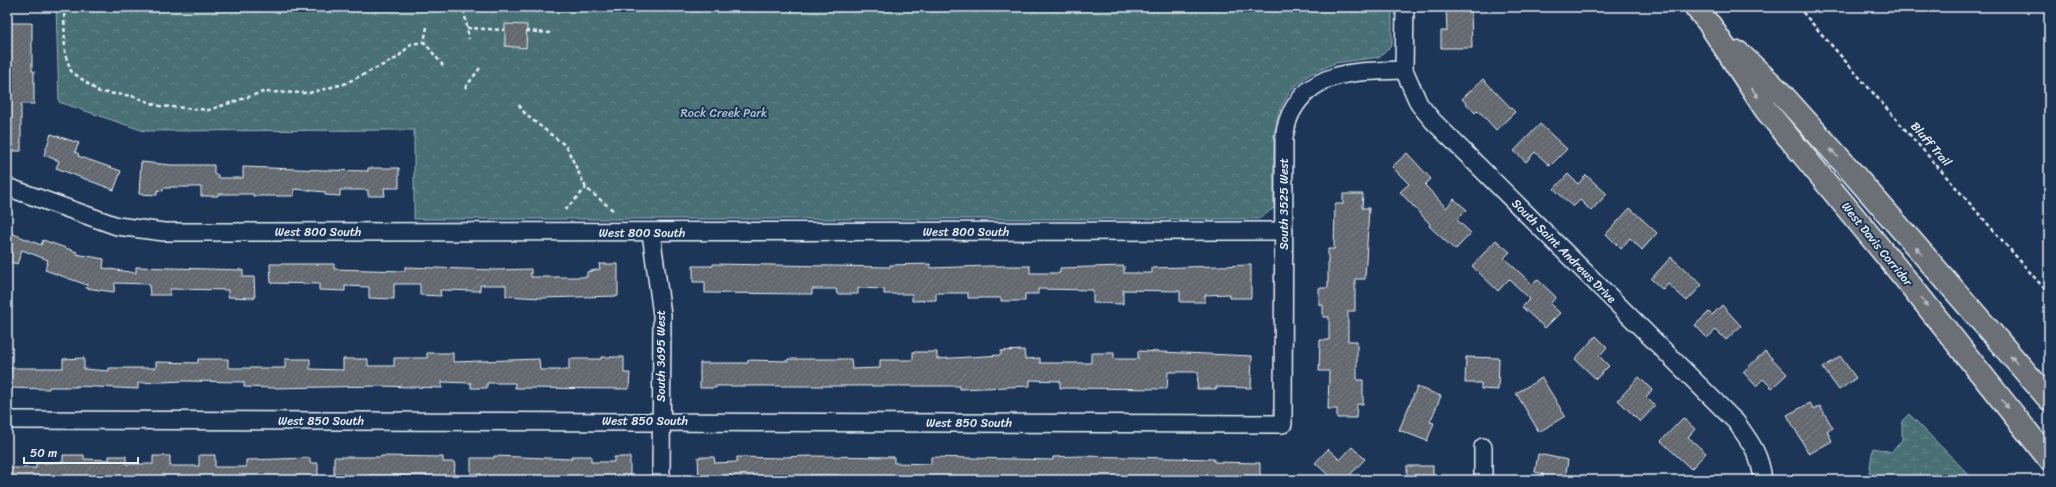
<svg xmlns="http://www.w3.org/2000/svg" width="2056" height="487" viewBox="0 0 2056 487" font-family="Sriracha,sans-serif">
  <defs>
    <pattern id="wetland-marsh" width="20" height="14" patternUnits="userSpaceOnUse"><rect width="20" height="14" fill="#487074"/><path d="M1 5h8M5 5V1M11 12h8M15 12V8" fill="none" stroke="#628589"/></pattern>
    <pattern id="park-crowns" width="20" height="18" patternUnits="userSpaceOnUse"><rect width="20" height="18" fill="#487074"/><path d="M2 6a3 3 0 1 1 6 0M12 15a3 3 0 1 1 6 0" fill="none" stroke="#628589"/></pattern>
    <pattern id="building-hatch" width="6" height="6" patternUnits="userSpaceOnUse"><rect width="6" height="6" fill="#62686d"/><path d="M-1 1l2-2M0 6l6-6M5 7l2-2" fill="none" stroke="#787e83"/></pattern>
  </defs>
  <rect width="100%" height="100%" fill="#1d3557"/>
  <filter id="ink" filterUnits="userSpaceOnUse"><feTurbulence type="fractalNoise" baseFrequency=".025" numOctaves="2"/><feDisplacementMap in="SourceGraphic" scale="8" xChannelSelector="R" yChannelSelector="G"/><feConvolveMatrix kernelMatrix="1 2 1 2 8 2 1 2 1" color-interpolation-filters="sRGB"/></filter>
  <g filter="url(#ink)">
    <polygon fill="url(#wetland-marsh)" stroke="#98b0b6" points="1909,414 1974,480 1868,480 1873,448 1892,452 1902,440 1902,421"/>
    <polygon fill="url(#park-crowns)" stroke="#98b0b6" points="56,7 1392,7 1392,45 1380,57 1335,63 1309,75 1291,90 1279,111 1274,135 1274,208 1259,219 414,219 414,130 144,131 59,102"/>
    <g fill="url(#building-hatch)" stroke="#e8f1f8">
      <polygon points="1471,7 1472,48 1441,48 1441,31 1447,31 1446,8"/>
      <polygon points="7,23 32,23 32,71 34,71 34,104 21,104 21,151 7,151"/>
      <polygon points="505,24 527,25 526,48 505,46"/>
      <polygon points="1483,79 1515,112 1496,130 1478,110 1475,113 1462,99"/>
      <polygon points="1540,124 1567,149 1550,166 1535,152 1526,162 1514,151"/>
      <polygon points="51,134 79,143 75,152 79,154 78,156 121,171 114,190 56,168 59,161 44,155"/>
      <polygon points="1407,153 1431,179 1425,185 1446,208 1454,199 1467,210 1457,220 1471,233 1455,250 1429,226 1430,224 1400,192 1409,184 1392,167"/>
      <polygon points="141,162 171,165 214,165 214,174 218,175 218,178 243,178 243,167 324,170 368,171 368,168 399,168 399,188 384,188 385,196 368,196 368,190 340,190 340,196 325,195 325,192 294,189 294,196 253,196 253,194 218,194 218,196 201,196 201,187 170,187 170,188 163,188 163,191 157,190 157,195 139,194"/>
      <polygon points="1568,174 1578,184 1586,175 1607,194 1591,211 1580,200 1573,207 1554,189"/>
      <polygon points="1343,194 1363,194 1362,208 1369,208 1365,279 1355,279 1355,311 1348,311 1348,341 1357,341 1357,380 1363,380 1363,404 1357,404 1356,418 1337,418 1337,409 1328,409 1329,371 1319,371 1320,340 1329,340 1329,317 1323,317 1323,305 1319,305 1319,288 1328,288 1328,249 1334,249 1335,204 1343,204"/>
      <polygon points="1630,208 1657,233 1642,250 1630,238 1621,249 1606,234"/>
      <polygon points="11,233 41,245 43,240 77,252 76,254 104,259 103,268 136,273 136,267 243,270 243,277 254,277 255,298 228,297 228,290 170,289 170,295 150,295 149,284 115,283 114,292 86,288 87,285 45,270 48,260 22,250 17,264 7,261 7,244"/>
      <polygon points="1496,240 1510,252 1504,258 1532,284 1537,279 1556,297 1550,304 1560,313 1545,328 1522,307 1530,299 1509,279 1498,291 1472,266"/>
      <polygon points="1671,257 1702,285 1687,301 1668,284 1663,290 1651,279"/>
      <polygon points="270,264 334,264 334,269 405,271 405,267 496,270 531,269 531,277 587,277 587,272 600,269 599,264 618,264 618,296 540,298 506,296 506,285 480,285 480,291 440,290 441,296 420,295 420,284 394,284 394,299 369,298 369,287 345,286 345,291 319,290 319,284 271,283"/>
      <polygon points="713,264 890,267 890,265 930,264 930,268 989,266 1030,266 1030,273 1060,273 1060,268 1124,266 1124,273 1152,273 1152,268 1251,265 1251,298 1229,298 1229,294 1205,295 1205,302 1180,302 1180,291 1123,290 1123,304 1093,303 1093,290 1038,289 1038,294 1025,294 1025,301 1001,301 1001,298 968,298 968,293 936,293 936,300 912,301 912,294 884,294 884,289 858,288 858,294 837,294 836,289 812,289 812,294 705,293 705,282 693,282 693,266 713,266"/>
      <polygon points="1722,305 1741,326 1726,340 1716,330 1707,338 1695,325 1709,312 1712,315"/>
      <polygon points="1596,336 1607,347 1599,356 1609,366 1596,379 1575,359"/>
      <polygon points="1024,350 1025,359 1040,358 1040,363 1091,363 1091,353 1114,353 1114,359 1138,359 1138,351 1252,356 1251,388 1216,387 1216,389 1197,389 1198,372 1168,372 1167,389 1060,388 1060,381 1030,380 1030,386 960,389 960,386 716,386 716,388 700,388 700,363 748,363 748,360 788,361 788,359 851,359 852,369 880,368 880,360 913,360 913,352 937,352 937,359 1001,355 1001,351"/>
      <polygon points="1765,351 1787,374 1772,388 1763,379 1756,386 1743,372"/>
      <polygon points="427,353 453,353 453,362 539,359 540,370 569,370 569,359 601,359 601,357 624,357 624,373 630,373 629,389 515,388 515,383 487,383 487,388 471,388 471,383 442,382 442,388 380,386 273,388 244,387 244,382 185,381 138,383 138,389 76,386 77,387 49,387 49,389 7,388 7,368 63,368 63,359 84,358 84,369 109,371 109,368 156,368 156,362 198,363 198,359 228,359 228,368 285,368 285,359 310,359 310,369 343,370 343,359 368,359 368,366 394,366 394,358 427,358"/>
      <polygon points="1840,356 1856,378 1839,390 1823,368"/>
      <polygon points="1466,357 1499,358 1498,390 1481,389 1481,383 1465,383"/>
      <polygon points="1639,377 1652,390 1646,397 1655,406 1640,422 1618,400"/>
      <polygon points="1542,378 1565,416 1539,432 1516,393"/>
      <polygon points="1417,387 1441,396 1430,422 1434,423 1427,441 1399,430"/>
      <polygon points="1810,403 1814,409 1820,406 1833,428 1827,431 1832,441 1809,454 1787,415"/>
      <polygon points="1683,418 1695,429 1688,437 1706,453 1691,469 1661,441"/>
      <polygon points="1352,447 1365,459 1345,480 1334,480 1315,463 1328,449 1340,460"/>
      <polygon points="1538,454 1568,460 1565,480 1542,480 1543,474 1535,472"/>
      <polygon points="63,455 84,455 84,459 109,460 109,456 126,456 126,464 153,464 153,456 170,456 170,466 199,466 199,455 215,455 215,467 246,467 246,460 310,458 310,463 318,463 318,480 7,480 7,468 36,468 36,463 63,462"/>
      <polygon points="381,456 443,457 443,462 455,462 454,480 428,480 428,476 369,475 369,480 344,480 344,474 334,474 334,457 381,457"/>
      <polygon points="494,456 572,459 571,456 591,456 591,462 614,462 614,457 630,457 630,480 481,480 481,474 471,474 471,458 494,458"/>
      <polygon points="810,456 894,457 894,463 931,464 931,457 1053,460 1053,457 1082,456 1214,459 1214,462 1260,463 1260,480 837,480 837,475 810,475 811,480 699,480 698,457 714,457 715,463 737,462 737,457 783,458 783,457"/>
      <rect x="1407" y="466" width="26" height="14"/>
    </g>
    <g fill="none" stroke-linecap="round" stroke-linejoin="round">
      <defs>
        <g id="minor">
          <path d="M1405,7L1404,70L1419,104L1433,121L1736,422C1751,443 1760,454 1763,480"/>
          <polyline points="7,187 117,226 164,232 1284,231"/>
          <polyline points="651,233 662,315 661,480"/>
          <path d="M7,420L1283,424L1284,137C1286,129 1287,120 1291,113C1314,68 1360,72 1404,70"/>
          <polyline points="1483,480 1483,447"/>
        </g>
        <polyline id="major" points="1695,7 1710,25"/>
        <g id="highway">
          <polyline points="1710,25 1766,110 1908,282 2049,459"/>
          <polyline points="1739,53 1780,92 1842,161 2049,399"/>
        </g>
      </defs>
      <use href="#minor" stroke="#e8f1f8" stroke-width="20"/>
      <use href="#major" stroke="#e8f1f8" stroke-width="24"/>
      <use href="#highway" stroke="#e8f1f8" stroke-width="25"/>
      <g stroke="#e8f1f8" stroke-width="2.5" stroke-dasharray="4 3" stroke-linecap="butt">
        <polyline points="64,7 65,54 71,71 99,92 132,96 160,106 209,110 263,92 309,93 344,84 397,58 411,44 424,42"/>
        <polyline points="1798,7 2049,294"/>
        <polyline points="464,10 469,39"/>
        <polyline points="427,27 424,42 445,68"/>
        <polyline points="467,28 505,30"/>
        <polyline points="526,31 550,33"/>
        <polyline points="465,88 480,68"/>
        <polyline points="519,105 526,115 566,146 586,188 614,211"/>
        <polyline points="565,210 586,188"/>
      </g>
      <use href="#minor" stroke="#1d3557" stroke-width="17"/>
      <use href="#major" stroke="#6b7074" stroke-width="21"/>
      <use href="#highway" stroke="#6b7074" stroke-width="22"/>
    </g>
    <defs><path id="oneway-solid" d="M-6-.8H1V-3.2L6.5 0L1 3.2V.8H-6Z"/></defs>
    <g fill="#b6bdc3">
      <use href="#oneway-solid" transform="translate(1755 93) rotate(57)"/>
      <use href="#oneway-solid" transform="translate(1834 153) rotate(-132)"/>
      <use href="#oneway-solid" transform="translate(1919 251) rotate(-131)"/>
      <use href="#oneway-solid" transform="translate(1924 302) rotate(52)"/>
      <use href="#oneway-solid" transform="translate(2014 360) rotate(-131)"/>
      <use href="#oneway-solid" transform="translate(2005 404) rotate(51)"/>
    </g>
  </g>
  <g text-anchor="middle" dominant-baseline="central" stroke-width="4" stroke-linejoin="round" paint-order="stroke">
    <g font-size="12" fill="#b0c4ca" stroke="#1d3557">
      <text x="724" y="113">Rock Creek Park</text>
    </g>
    <g font-size="12" fill="#e8f1f8" stroke="#1d3557">
      <text transform="translate(1931 144) rotate(49)">Bluff Trail</text>
      <text transform="translate(1284 204) rotate(-90)">South 3525 West</text>
      <text x="318" y="232">West 800 South</text>
      <text x="966" y="232">West 800 South</text>
      <text x="642" y="233">West 800 South</text>
      <text transform="translate(1877 244) rotate(51)">West Davis Corridor</text>
      <text transform="translate(1564 251) rotate(45)">South Saint Andrews Drive</text>
      <text transform="translate(661 356) rotate(-90)">South 3695 West</text>
      <text x="321" y="421">West 850 South</text>
      <text x="645" y="421">West 850 South</text>
      <text x="969" y="423">West 850 South</text>
    </g>
  </g>
  <rect width="2056" height="487" fill="none" stroke="#1d3557" stroke-width="24"/>
  <rect x="12" y="12" width="2032" height="463" fill="none" stroke="#e8f1f8" stroke-width="1.5" filter="url(#ink)"/>
  <path d="M24 457v6h114v-6" fill="none" stroke="#e8f1f8" stroke-width="2"/>
  <text x="30" y="457" font-size="12" fill="#e8f1f8" stroke="#1d3557" stroke-width="3" paint-order="stroke">50 m</text>
</svg>
